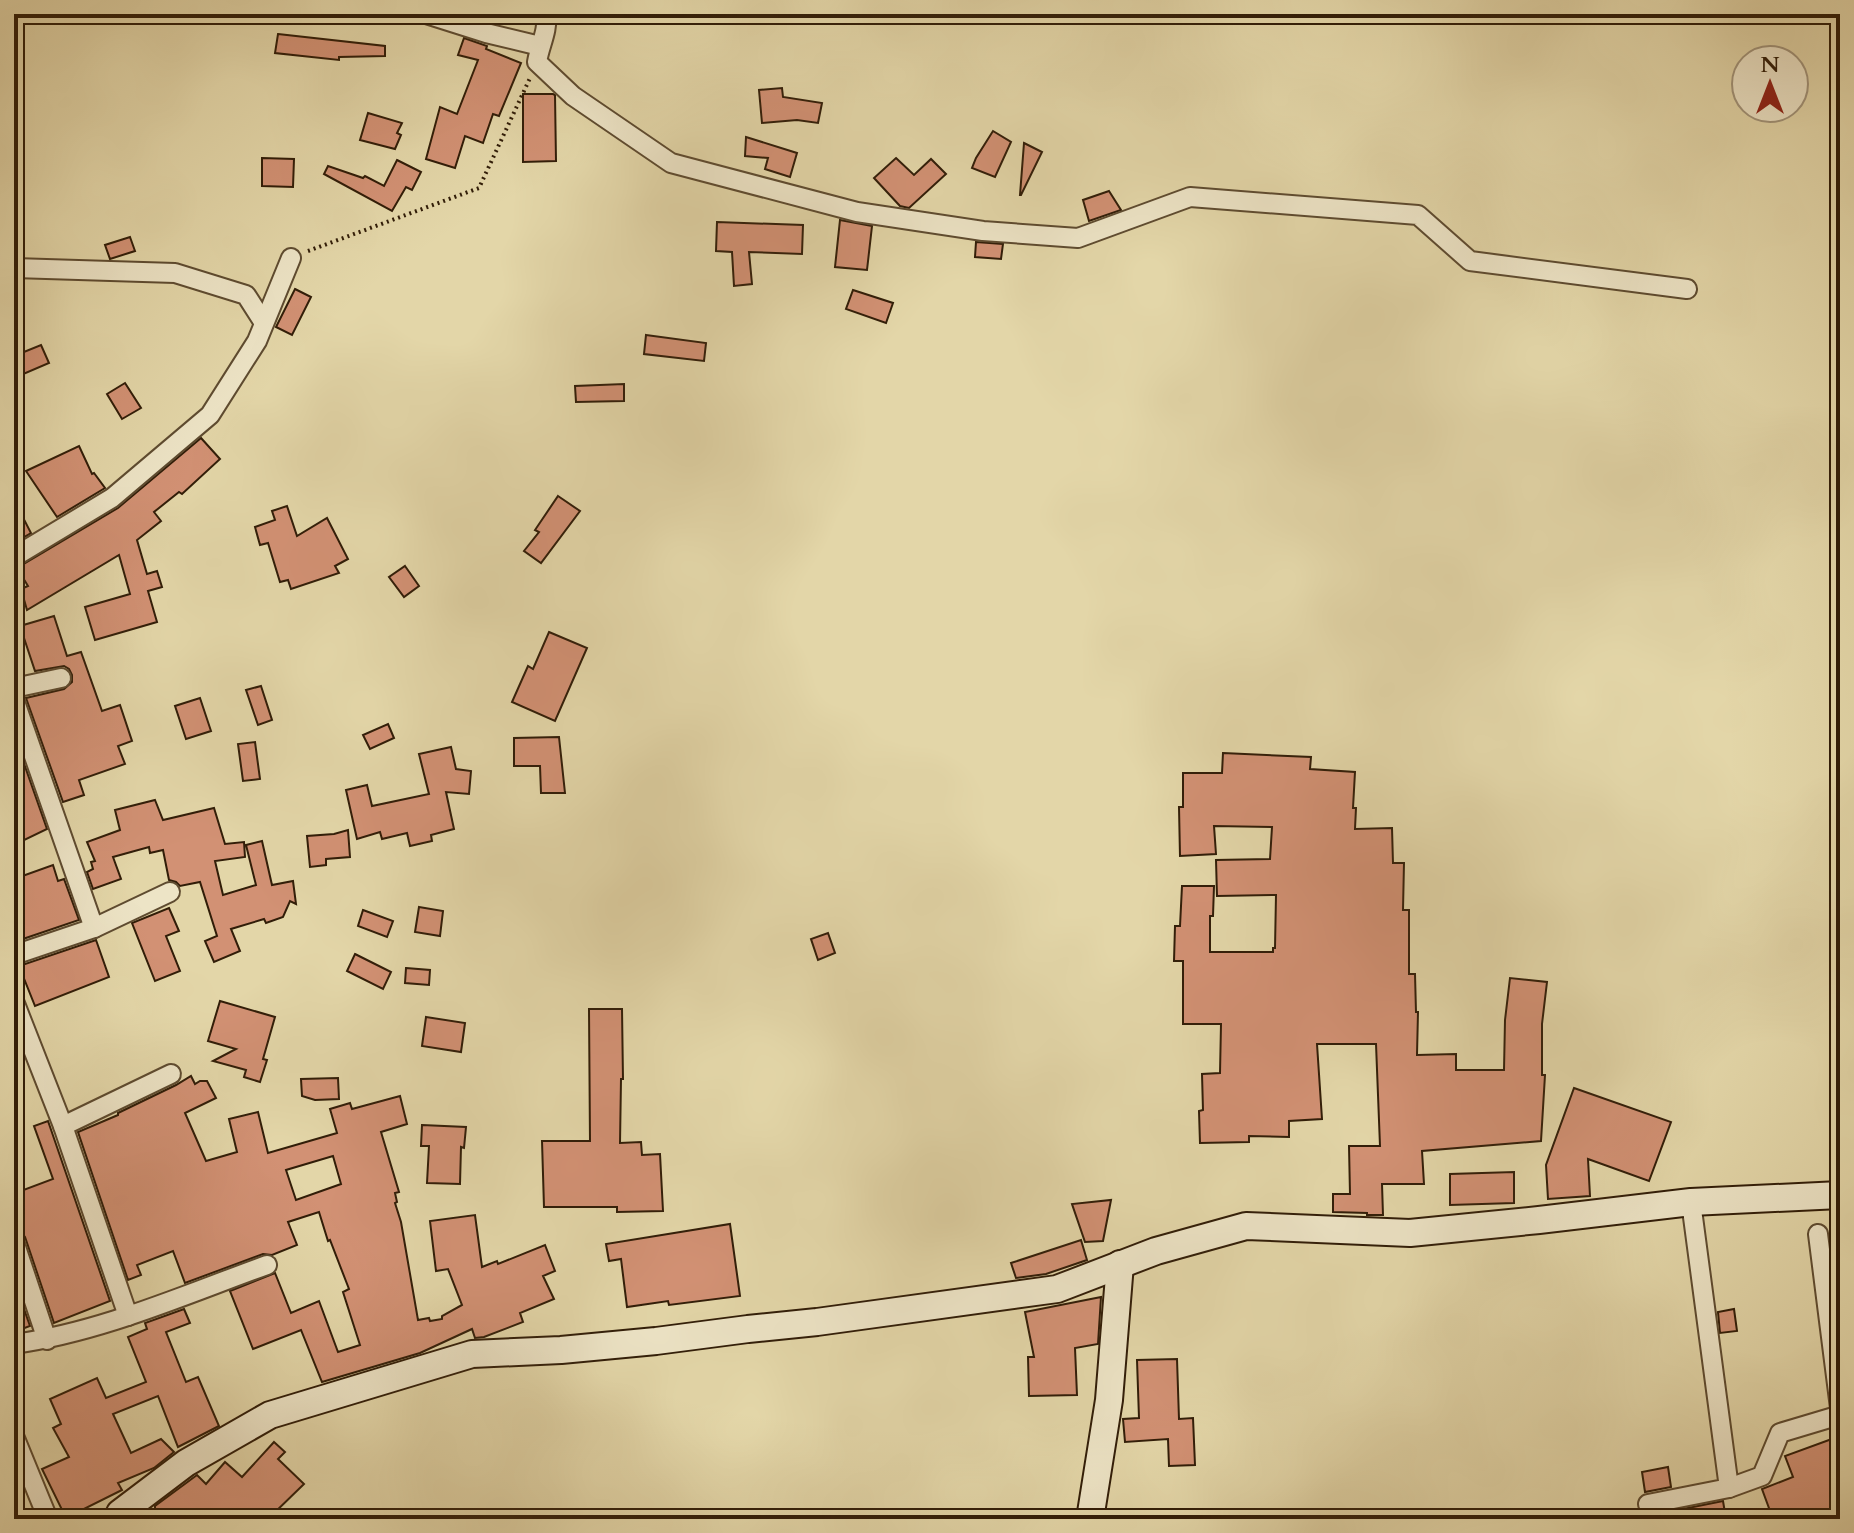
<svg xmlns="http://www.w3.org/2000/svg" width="1854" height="1533" viewBox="0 0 1854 1533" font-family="Cardo,serif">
  <rect width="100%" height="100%" fill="#e3d6a8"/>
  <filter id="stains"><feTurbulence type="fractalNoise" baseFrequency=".0025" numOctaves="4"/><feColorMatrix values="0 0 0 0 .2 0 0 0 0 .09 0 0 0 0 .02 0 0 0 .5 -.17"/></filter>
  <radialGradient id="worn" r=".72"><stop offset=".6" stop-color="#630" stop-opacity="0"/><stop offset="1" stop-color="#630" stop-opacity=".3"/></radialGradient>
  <g fill="#d29174" stroke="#311d08" stroke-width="2" fill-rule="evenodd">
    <polygon points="278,34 385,46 385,56 339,57 339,60 275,53"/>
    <polygon points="464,38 487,46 486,49 521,63 499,116 493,114 483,143 465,136 455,168 426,159 440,107 457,114 478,60 458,55"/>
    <polygon points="782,88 783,97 822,103 818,123 797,120 762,123 759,90"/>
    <polygon points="523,94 553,94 555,95 556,161 523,162"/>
    <polygon points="368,113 402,123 397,133 401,135 395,149 360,140"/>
    <polygon points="993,131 1011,142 995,177 972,168 976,158"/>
    <polygon points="746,137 797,153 790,177 765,169 768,158 745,156"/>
    <polygon points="1024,143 1042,152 1021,195 1020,195"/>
    <polygon points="262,158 294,159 293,187 262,186"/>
    <polygon points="896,158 914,175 931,159 946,174 909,208 900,206 874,178"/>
    <polygon points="397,160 421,172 412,190 406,187 392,211 324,174 328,166 363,178 365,176 384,186"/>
    <polygon points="1109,191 1121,210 1089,221 1083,200"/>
    <polygon points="840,220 872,226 867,270 835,267"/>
    <polygon points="717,222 803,225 802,254 749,252 752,284 734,286 732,252 716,251"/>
    <polygon points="130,237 135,251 110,259 105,245"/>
    <polygon points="976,242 1003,244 1001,259 975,257"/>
    <polygon points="295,289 311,297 292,335 276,327"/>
    <polygon points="853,290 893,303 886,323 846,309"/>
    <polygon points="646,335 706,343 704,361 644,354"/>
    <polygon points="41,345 49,363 14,378 14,356"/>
    <polygon points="125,383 141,408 122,419 107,394"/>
    <polygon points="624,384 624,401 576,402 575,386"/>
    <polygon points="201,438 220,459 182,494 179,492 154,512 161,521 137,540 147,574 157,571 162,587 148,591 157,622 95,640 85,607 130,594 119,555 27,610 21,589 28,586 17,568 118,508"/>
    <polygon points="79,446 92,474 94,473 105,488 57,517 26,471"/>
    <polygon points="558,496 580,511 541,563 524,551 539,532 535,530"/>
    <polygon points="14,500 31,533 14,543"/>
    <polygon points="287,506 297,536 327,518 348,559 335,566 339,573 291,589 288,580 280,582 268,543 260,545 255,527 275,520 272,511"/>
    <polygon points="405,566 419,586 404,597 389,577"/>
    <polygon points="54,616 67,656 81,652 102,711 120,705 132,741 118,746 125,764 79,780 84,795 63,802 26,698 64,689 72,682 72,675 69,669 64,666 35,671 20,626"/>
    <polygon points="549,632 587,648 555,721 512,702 528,666 533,669"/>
    <polygon points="261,686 272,720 258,725 246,690"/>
    <polygon points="200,698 211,731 186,739 175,706"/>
    <polygon points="388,724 394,738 370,749 363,735"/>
    <polygon points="14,735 47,829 14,845 14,822 23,817 14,790"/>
    <polygon points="559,737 565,793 541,793 540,766 514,766 514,738"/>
    <polygon points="255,742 260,779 243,781 238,744"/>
    <polygon points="451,747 456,769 471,771 469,794 446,792 454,829 431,835 432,841 410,846 407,833 382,839 380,832 357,839 346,790 367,785 372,806 429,794 419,754"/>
    <polygon points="1223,753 1311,757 1310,769 1355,772 1353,808 1356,808 1355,829 1392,828 1393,863 1404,863 1403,910 1409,910 1409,974 1415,974 1416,1012 1418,1012 1417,1055 1456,1054 1456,1070 1504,1070 1505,1020 1510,978 1547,982 1542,1024 1542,1075 1545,1075 1541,1141 1422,1151 1424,1184 1382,1184 1383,1215 1367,1215 1367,1213 1333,1212 1333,1194 1350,1194 1349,1146 1380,1146 1376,1044 1317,1044 1322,1119 1289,1121 1289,1137 1249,1136 1249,1142 1200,1143 1199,1111 1203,1110 1202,1074 1220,1073 1221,1024 1183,1024 1183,961 1174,961 1175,926 1180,926 1182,886 1214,886 1213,916 1210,916 1210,952 1273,952 1273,948 1275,948 1276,895 1217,896 1216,860 1270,859 1272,827 1214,826 1216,854 1180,856 1179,807 1183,807 1183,773 1222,773"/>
    <polygon points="155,800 163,820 214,808 225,844 244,842 245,857 215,861 223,895 256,885 246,845 262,841 272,885 293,881 296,904 290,901 283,917 266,923 264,919 231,929 240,951 214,962 205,941 217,936 200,882 180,886 176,882 169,880 163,850 150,853 149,847 113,857 121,879 93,889 87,872 93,869 91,862 95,861 87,842 120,830 115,810"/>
    <polygon points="348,830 350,857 326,859 326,865 310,867 307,836 334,834"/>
    <polygon points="53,865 58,881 64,879 79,920 14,942 14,879"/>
    <polygon points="419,907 443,911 440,936 415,932"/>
    <polygon points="169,908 179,931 166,936 180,971 155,981 132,923"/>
    <polygon points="363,910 393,921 387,937 358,926"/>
    <polygon points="828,933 835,953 818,960 811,939"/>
    <polygon points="96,940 109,977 35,1006 19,966"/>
    <polygon points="355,954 391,972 383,989 347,971"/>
    <polygon points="406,968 430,970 429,985 405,983"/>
    <polygon points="220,1001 275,1017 263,1059 267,1060 260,1082 244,1077 246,1070 213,1061 236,1049 208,1041"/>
    <polygon points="589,1009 622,1009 623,1079 621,1079 620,1143 641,1142 642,1155 660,1154 663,1211 617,1212 617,1207 544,1207 542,1141 590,1141"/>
    <polygon points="426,1017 465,1023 461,1052 422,1046"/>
    <path d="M191,1076L195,1084L200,1081H207L216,1098L185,1113L206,1161L237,1152L229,1119L258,1112L268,1153L337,1133L330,1109L350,1103L352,1109L400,1096L407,1124L381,1132L399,1192L395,1193L397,1202L395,1203L401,1222L418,1320L429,1318L430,1321L442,1319V1316L462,1305L448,1269L436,1271L430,1221L475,1215L482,1267L497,1261L498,1264L545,1245L555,1271L543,1276L554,1299L520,1313L523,1322L484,1337L475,1338L472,1329L420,1353L322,1382L301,1330L253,1349L230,1291L275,1273L291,1313L319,1301L338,1352L360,1345L343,1292L349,1289L330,1240L328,1241L319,1212L288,1222L297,1245L272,1255L263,1254L185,1283L173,1251L137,1265L141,1275L128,1280L78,1132L118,1115V1113L176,1085ZM333,1156L341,1184L296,1200L286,1170Z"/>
    <polygon points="338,1078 339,1099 315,1100 302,1096 301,1079"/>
    <polygon points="1574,1088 1671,1122 1649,1181 1588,1159 1590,1196 1548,1199 1546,1165"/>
    <polygon points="48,1121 110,1301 54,1323 25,1237 21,1232 14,1229 14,1204 22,1201 18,1192 53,1179 34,1126"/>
    <polygon points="422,1125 466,1127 464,1148 461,1147 460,1184 427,1183 429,1146 421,1146"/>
    <polygon points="1514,1172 1514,1203 1450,1205 1450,1174"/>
    <polygon points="1111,1200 1103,1241 1085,1242 1072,1204"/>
    <polygon points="730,1224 740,1296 669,1305 668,1301 627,1307 621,1259 609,1261 606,1244"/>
    <polygon points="1081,1240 1087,1260 1046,1274 1016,1278 1011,1263"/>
    <polygon points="19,1295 30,1326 14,1332 14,1297"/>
    <polygon points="1101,1297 1098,1344 1075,1348 1077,1395 1029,1396 1028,1357 1034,1357 1025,1312"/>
    <polygon points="184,1309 190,1323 166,1332 186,1382 198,1377 219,1426 178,1447 158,1396 113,1414 131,1453 161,1439 174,1452 154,1468 118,1483 122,1490 66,1518 42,1469 69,1457 53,1428 61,1424 50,1399 97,1378 106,1398 146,1382 128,1337 147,1329 145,1323"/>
    <polygon points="1734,1309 1737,1331 1720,1333 1718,1312"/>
    <polygon points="1177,1359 1179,1419 1193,1418 1195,1465 1169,1466 1168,1439 1125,1442 1123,1419 1139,1418 1137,1360"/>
    <polygon points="1840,1436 1840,1519 1773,1519 1762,1489 1793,1477 1785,1456"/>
    <polygon points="274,1442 285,1452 278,1459 304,1484 268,1519 166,1519 155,1509 155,1506 197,1475 206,1484 225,1462 242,1477"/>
    <polygon points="1668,1467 1671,1487 1645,1492 1642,1472"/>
    <polygon points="1723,1501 1726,1519 1670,1519 1668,1512"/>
  </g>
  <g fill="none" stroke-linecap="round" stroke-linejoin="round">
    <defs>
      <g id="street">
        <polyline points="426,14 486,33 540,46"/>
        <path d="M546,14C548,32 540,44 537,62L573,96L671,163L857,212L983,231L1078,238L1190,197L1418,215L1470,261L1687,289"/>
        <polyline points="14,268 175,273 246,295 264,323"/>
        <polyline points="14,557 112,498 210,415 257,341 291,258"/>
        <polyline points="14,688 61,678"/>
        <polyline points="14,699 94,928"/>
        <polyline points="14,955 94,928 170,892"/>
        <polyline points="14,1001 63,1126 128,1316"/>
        <polyline points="63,1126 171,1074"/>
        <polyline points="1818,1234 1840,1408"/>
        <polyline points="14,1241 47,1340"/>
        <path d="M14,1344C101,1332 184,1295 267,1265"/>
        <polyline points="14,1436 48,1519"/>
        <polyline points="1729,1488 1762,1476 1780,1433 1840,1415"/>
        <polyline points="1658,1519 1648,1504 1729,1488 1691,1202"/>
      </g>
      <g id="secondary">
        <polyline points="120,1513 186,1463 270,1415 472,1354 561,1350 656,1341 748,1329 817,1322 1057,1289 1156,1251 1246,1226 1410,1233 1539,1220 1691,1202 1840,1195"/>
        <polyline points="1090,1519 1109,1400 1120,1264"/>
      </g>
    </defs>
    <use href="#street" stroke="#5e4b30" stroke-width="22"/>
    <use href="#secondary" stroke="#311d08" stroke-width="30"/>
    <polyline stroke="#311d08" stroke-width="4" stroke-dasharray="2 4" stroke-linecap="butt" points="308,251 479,188 530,78"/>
    <use href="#street" stroke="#ede4c6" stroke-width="18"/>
    <use href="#secondary" stroke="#ede4c6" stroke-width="26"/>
  </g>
  <rect width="1854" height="1533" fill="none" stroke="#e3d6a8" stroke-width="48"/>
  <rect x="16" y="16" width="1822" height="1501" fill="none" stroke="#311d08" stroke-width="4"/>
  <rect x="24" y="24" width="1806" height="1485" fill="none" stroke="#311d08" stroke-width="2"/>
  <g transform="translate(1770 84)"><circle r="38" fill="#ede4c6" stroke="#a2947a" stroke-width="2"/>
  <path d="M0-6L14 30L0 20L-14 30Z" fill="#8f2418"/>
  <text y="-12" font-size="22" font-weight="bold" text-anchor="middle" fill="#311d08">N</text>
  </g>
  <rect width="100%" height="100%" filter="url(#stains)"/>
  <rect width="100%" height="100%" fill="url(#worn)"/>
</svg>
